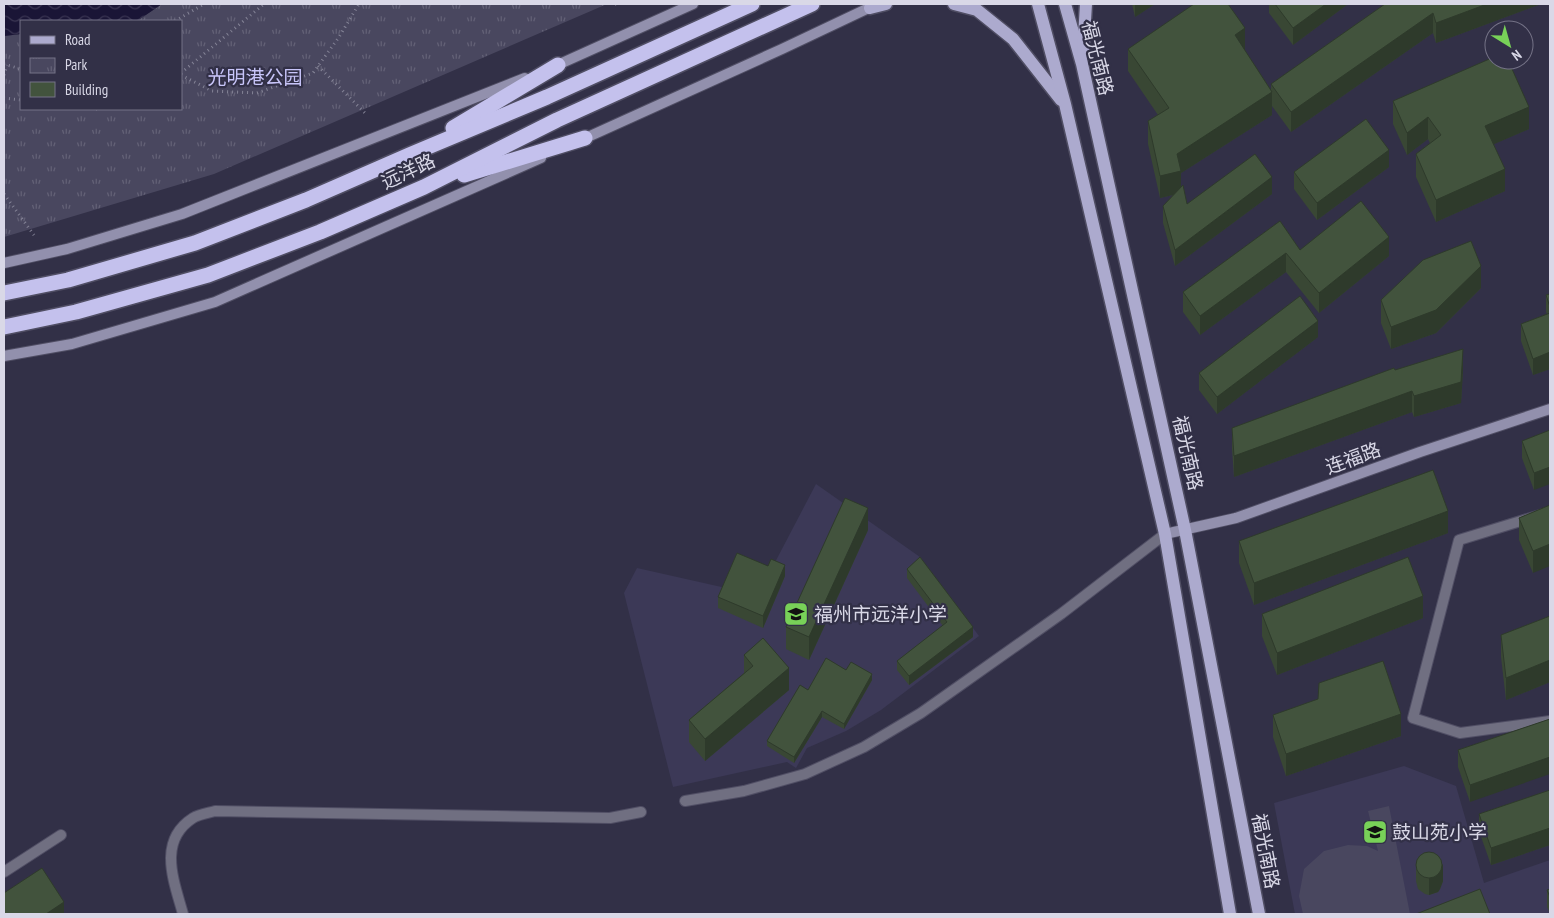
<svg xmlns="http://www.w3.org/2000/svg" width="1554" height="918" viewBox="0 0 1554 918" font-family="'PT Sans Narrow','Noto Sans SC',sans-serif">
  <defs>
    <pattern id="park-tufts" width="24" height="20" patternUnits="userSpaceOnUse" patternTransform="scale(1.25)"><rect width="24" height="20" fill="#49475f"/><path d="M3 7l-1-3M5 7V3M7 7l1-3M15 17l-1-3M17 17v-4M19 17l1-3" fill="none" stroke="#636176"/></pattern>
    <pattern id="water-waves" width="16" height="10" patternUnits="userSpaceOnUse" patternTransform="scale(1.25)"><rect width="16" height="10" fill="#1a1536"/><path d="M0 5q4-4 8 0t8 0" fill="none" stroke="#3b3653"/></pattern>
  </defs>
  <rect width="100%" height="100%" fill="#323047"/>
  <g fill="#3c3957">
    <polygon points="816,484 920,557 979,636 881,710 846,731 807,748 796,768 787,762 673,787 624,593 637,568 726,588 771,570"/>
    <polygon points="1404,766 1456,786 1484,883 1550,860 1550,914 1295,914 1274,803"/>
  </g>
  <polygon fill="#49475f" points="1389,806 1410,914 1303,914 1299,896 1304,869 1324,851 1348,845 1367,846 1378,851 1368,811"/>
  <polygon fill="url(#park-tufts)" points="162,4 607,4 214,174 4,237 4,36 21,34 21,109 181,109 181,21 137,21"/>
  <polygon fill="url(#water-waves)" points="4,4 162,4 137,21 21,21 21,34 4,36"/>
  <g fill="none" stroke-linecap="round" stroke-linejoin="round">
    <defs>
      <g id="lane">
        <polyline points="1550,512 1459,540 1413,718 1460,733 1550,721"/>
        <polyline points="685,801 744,791 805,774 864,747 921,713 1061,614 1165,534"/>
        <path d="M183,914C174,881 157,841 193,818C199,814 208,813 215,811L610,818L641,812"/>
      </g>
      <polyline id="street" points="4,872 61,835"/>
      <g id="secondary">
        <polyline points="553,67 693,4"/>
        <polyline points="579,141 782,49 875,5"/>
        <polyline points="4,263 67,249 182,214 525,78"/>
        <polyline points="4,356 72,344 215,302 541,158"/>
        <polyline points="1165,534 1236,518 1420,452 1550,409"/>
      </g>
      <g id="primary">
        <polyline points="954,4 977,10 1013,39 1061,100"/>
        <polyline points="1038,4 1065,104 1165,534 1230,914"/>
        <polyline points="1065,4 1082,64 1185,530 1259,914"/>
        <polyline points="870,8 886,4"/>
        <polyline points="1083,54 1086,4"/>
      </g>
      <g id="highway">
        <polyline points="453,128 558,65"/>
        <polyline points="464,175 585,138"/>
        <polyline points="4,293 68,280 195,243 306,200 409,155 547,97 752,4"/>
        <polyline points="4,327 76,312 208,275 320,232 424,187 557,120 812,4"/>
      </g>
    </defs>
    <use href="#lane" stroke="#504e64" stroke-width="12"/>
    <use href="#street" stroke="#504e64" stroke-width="12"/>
    <use href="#secondary" stroke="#504e64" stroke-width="12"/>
    <use href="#primary" stroke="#504e64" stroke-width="15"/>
    <use href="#highway" stroke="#504e64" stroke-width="18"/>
    <g stroke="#858497" stroke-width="3" stroke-dasharray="1 4" stroke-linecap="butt">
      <polyline points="616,4 618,6"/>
      <polyline points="175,21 204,4"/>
      <polyline points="4,64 21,69"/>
      <polyline points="318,66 367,115"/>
      <polyline points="181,73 264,4"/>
      <polyline points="4,75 7,65"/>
      <polyline points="181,75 212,91 257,93 313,73 339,37 359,4"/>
      <polyline points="4,98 21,100"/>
      <polyline points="96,109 100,109"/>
      <polyline points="4,194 34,235"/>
    </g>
    <use href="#lane" stroke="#706f81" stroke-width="10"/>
    <use href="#street" stroke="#706f81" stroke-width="10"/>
    <use href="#secondary" stroke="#9290ad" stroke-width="10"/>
    <use href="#primary" stroke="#acaace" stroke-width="12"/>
    <use href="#highway" stroke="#c4c1ed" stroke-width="15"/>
  </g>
  <g fill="#394734">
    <polygon points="1132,4 1155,4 1135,17"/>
    <polygon points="1269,4 1348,4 1293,45 1269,13"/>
    <polygon points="1385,4 1541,4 1436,43 1433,33 1291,132 1272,106 1272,115 1181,173 1181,186 1187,204 1272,194 1175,266 1163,223 1163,206 1173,195 1160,198 1148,144 1148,121 1158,115 1128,71 1128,49 1245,51 1271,90 1271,84"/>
    <polygon points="1393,101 1529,129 1494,144 1505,191 1436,222 1416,177 1416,154 1430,143 1428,139 1407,155 1393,124"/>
    <polygon points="1389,167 1317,220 1294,189 1294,172"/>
    <polygon points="1280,221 1300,250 1389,256 1319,313 1286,272 1200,335 1183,312 1183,292"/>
    <polygon points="1481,288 1436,333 1391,349 1381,323 1381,300"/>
    <polygon points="1550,294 1550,369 1533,375 1521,341 1521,324 1547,314 1546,312 1546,295"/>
    <polygon points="1318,337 1217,414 1199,390 1199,373"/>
    <polygon points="1395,370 1463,370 1461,403 1414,417 1412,412 1234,477 1232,449 1232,428"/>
    <polygon points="1550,430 1534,490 1522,458 1522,441"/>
    <polygon points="1550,505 1533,573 1519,540 1519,518"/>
    <polygon points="868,530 809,660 786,649 786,627"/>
    <polygon points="1448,533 1254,605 1239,563 1239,541"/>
    <polygon points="907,569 973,637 909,685 897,670 897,661 943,626 907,578"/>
    <polygon points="785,576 763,628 718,608 718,597"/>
    <polygon points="1262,614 1423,618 1277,675 1262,636"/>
    <polygon points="1550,616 1550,682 1506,700 1501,657 1501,635"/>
    <polygon points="744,655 789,690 705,761 689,742 689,720 744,673"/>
    <polygon points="846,670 872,680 844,729 822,717 794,763 767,746 767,741 808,690"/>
    <polygon points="1273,715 1401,736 1286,776 1273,737"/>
    <polygon points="1550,719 1470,802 1458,767 1458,750"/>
    <polygon points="1550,790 1550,845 1491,865 1479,831 1479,814"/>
    <polygon points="1416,864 1443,881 1440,889 1438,892 1429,895 1425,894 1418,889 1416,881"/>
    <polygon points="1550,889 1550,914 1547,907 1547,890"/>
  </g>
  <g fill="#2e3a2b">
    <polygon points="1135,4 1155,4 1135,17"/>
    <polygon points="1326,4 1348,4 1293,45 1293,28"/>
    <polygon points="1487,4 1541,4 1436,43 1436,23"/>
    <polygon points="1433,13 1433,33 1291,132 1291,112"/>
    <polygon points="1245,28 1245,50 1235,35"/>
    <polygon points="1272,92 1272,115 1181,173 1181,193 1160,198 1160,176 1177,154"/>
    <polygon points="1529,107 1529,129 1485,148 1485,126"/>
    <polygon points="1428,117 1428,139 1407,155 1407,133"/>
    <polygon points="1389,150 1389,167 1317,220 1317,203"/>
    <polygon points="1505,169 1505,191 1436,222 1436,200"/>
    <polygon points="1272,177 1272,194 1175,266 1175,250"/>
    <polygon points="1389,237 1389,256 1319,313 1319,293"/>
    <polygon points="1286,253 1286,272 1200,335 1200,316"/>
    <polygon points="1481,266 1481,288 1436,333 1391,349 1391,327"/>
    <polygon points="1318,321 1318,337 1217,414 1217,397"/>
    <polygon points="1463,349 1463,370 1461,403 1414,417 1414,396"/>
    <polygon points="1550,352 1550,369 1533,375 1533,359"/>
    <polygon points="1412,391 1412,412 1234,477 1234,456"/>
    <polygon points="1550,467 1550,484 1534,490 1534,473"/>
    <polygon points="868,508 868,530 809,660 809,637"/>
    <polygon points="1448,511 1448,533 1254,605 1254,583"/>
    <polygon points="1550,544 1550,566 1533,573 1533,551"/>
    <polygon points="785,565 785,576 763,628 763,616"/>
    <polygon points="1423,596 1423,618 1277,675 1277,653"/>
    <polygon points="973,627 973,637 909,685 909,676"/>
    <polygon points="1550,660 1550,682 1506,700 1506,678"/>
    <polygon points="789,668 789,690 705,761 705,739"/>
    <polygon points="872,674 872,680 844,729 844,724"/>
    <polygon points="822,711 822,717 794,763 794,757"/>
    <polygon points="1401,714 1401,736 1286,776 1286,754"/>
    <polygon points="1550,757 1550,774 1470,802 1470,785"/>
    <polygon points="1550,828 1550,845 1491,865 1491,848"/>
    <polygon points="1443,864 1443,881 1440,889 1438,892 1429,895 1429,878"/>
    <polygon points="64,902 64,914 46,914"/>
  </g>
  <g fill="#42533d" stroke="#2e3a2b">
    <polygon points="1194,4 1228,4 1245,28 1235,35 1272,92 1177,154 1181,171 1160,176 1148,121 1169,108 1128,49"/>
    <polygon points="1275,4 1326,4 1293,28"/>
    <polygon points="1385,4 1487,4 1436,23 1433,13 1291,112 1271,84"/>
    <polygon points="1494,57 1494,60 1508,60 1529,107 1485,126 1505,169 1436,200 1416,154 1441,135 1428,117 1407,133 1393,101"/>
    <polygon points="1366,119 1389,150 1317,203 1294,172"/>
    <polygon points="1255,154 1272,177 1175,250 1163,206 1183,185 1187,204"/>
    <polygon points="1361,201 1389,237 1319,293 1286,253 1200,316 1183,292 1280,221 1300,250"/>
    <polygon points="1471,241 1481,266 1436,310 1391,327 1381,300 1423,260"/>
    <polygon points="1550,294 1550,307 1546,295"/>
    <polygon points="1300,296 1318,321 1217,397 1199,373"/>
    <polygon points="1550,313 1550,352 1533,359 1521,324"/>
    <polygon points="1463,349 1461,382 1414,396 1412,391 1234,456 1232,428 1394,368 1395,370"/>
    <polygon points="1550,430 1550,467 1534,473 1522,441"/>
    <polygon points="1433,470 1448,511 1254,583 1239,541"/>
    <polygon points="845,498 868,508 809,637 786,627"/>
    <polygon points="1550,505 1550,544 1533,551 1519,518"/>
    <polygon points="737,553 768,566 771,559 785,565 763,616 718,597"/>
    <polygon points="920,557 973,627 909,676 897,661 947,622 907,569"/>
    <polygon points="1408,557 1423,596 1277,653 1262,614"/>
    <polygon points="1550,616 1550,660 1506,678 1501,635"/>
    <polygon points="763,638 789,668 705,739 689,720 753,666 744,655"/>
    <polygon points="826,658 846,670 851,662 872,674 844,724 822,711 794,757 767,741 800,685 808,690"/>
    <polygon points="1383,661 1401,714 1286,754 1273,715 1318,699 1319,683"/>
    <polygon points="1550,719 1550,757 1470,785 1458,750"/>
    <polygon points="1550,790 1550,828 1491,848 1479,814"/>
    <circle cx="1429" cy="865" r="13"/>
    <polygon points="42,868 64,902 46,914 4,914 4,893"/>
    <polygon points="1480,889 1490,914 1416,914"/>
    <polygon points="1550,889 1550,897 1547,890"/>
  </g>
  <defs>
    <symbol id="school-square" viewBox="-11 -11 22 22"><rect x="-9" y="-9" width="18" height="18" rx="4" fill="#78d158" stroke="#323047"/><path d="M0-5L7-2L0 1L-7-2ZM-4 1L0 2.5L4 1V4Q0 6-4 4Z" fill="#111"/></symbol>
  </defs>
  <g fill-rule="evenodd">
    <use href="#school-square" x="782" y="600" width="28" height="28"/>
    <use href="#school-square" x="1361" y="818" width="28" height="28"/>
  </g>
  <g text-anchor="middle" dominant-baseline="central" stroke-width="4.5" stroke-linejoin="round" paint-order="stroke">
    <g font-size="19" fill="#d9d8e7" stroke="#323047">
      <text transform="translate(1098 58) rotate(76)">福光南路</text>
      <text transform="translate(408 171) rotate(-25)">远洋路</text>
      <text transform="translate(1188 453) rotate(77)">福光南路</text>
      <text transform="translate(1353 458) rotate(-20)">连福路</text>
      <text transform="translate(1266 851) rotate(79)">福光南路</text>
    </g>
    <g font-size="19" fill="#c8c5f9" stroke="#323047">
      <text x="255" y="77">光明港公园</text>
    </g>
    <g font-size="19" fill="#d9d8e7" stroke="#323047" text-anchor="start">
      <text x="814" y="614">福州市远洋小学</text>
      <text x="1392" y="832">鼓山苑小学</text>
    </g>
  </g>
  <rect width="1554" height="918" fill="none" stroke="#d9d8e7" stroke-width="10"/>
  <rect x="20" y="20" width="162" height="90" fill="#323047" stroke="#757387"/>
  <rect x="30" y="36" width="25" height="8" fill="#acaace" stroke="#757387"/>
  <text x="65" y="45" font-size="15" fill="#d9d8e7">Road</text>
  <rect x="30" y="58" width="25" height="15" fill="url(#park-tufts)" stroke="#757387"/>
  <text x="65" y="70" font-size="15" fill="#d9d8e7">Park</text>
  <rect x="30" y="82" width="25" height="15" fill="#42533d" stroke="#757387"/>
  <text x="65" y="95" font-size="15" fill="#d9d8e7">Building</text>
  <g transform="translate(1509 45) rotate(143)"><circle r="24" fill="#323047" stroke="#757387"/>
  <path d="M0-4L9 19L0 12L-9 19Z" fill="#78d158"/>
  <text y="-8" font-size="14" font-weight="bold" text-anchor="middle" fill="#d9d8e7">N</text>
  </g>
</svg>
